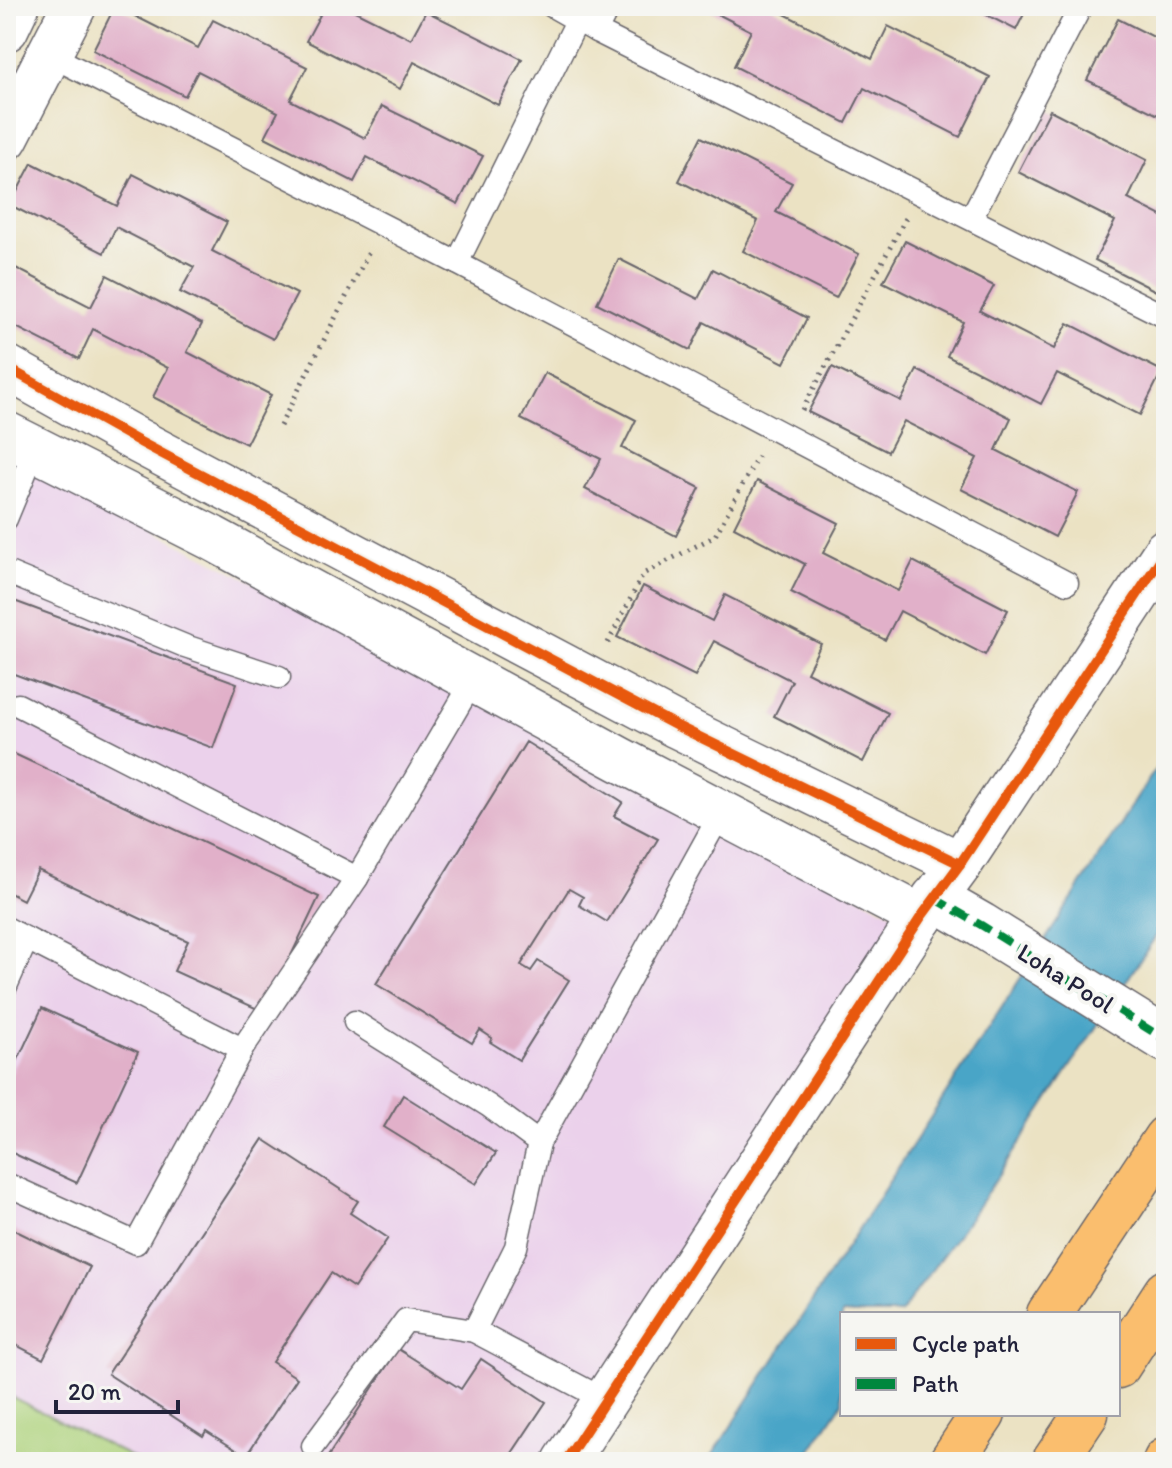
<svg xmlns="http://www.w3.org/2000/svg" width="1172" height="1468" viewBox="0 0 1172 1468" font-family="Itim,sans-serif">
  <rect width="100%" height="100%" fill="#f6f6f2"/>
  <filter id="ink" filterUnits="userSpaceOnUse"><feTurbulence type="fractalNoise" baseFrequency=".0125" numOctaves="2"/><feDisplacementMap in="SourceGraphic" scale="16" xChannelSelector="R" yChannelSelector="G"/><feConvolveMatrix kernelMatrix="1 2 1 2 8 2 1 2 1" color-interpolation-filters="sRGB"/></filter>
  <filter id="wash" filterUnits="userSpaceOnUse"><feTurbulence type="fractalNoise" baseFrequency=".006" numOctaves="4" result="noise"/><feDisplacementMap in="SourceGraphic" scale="32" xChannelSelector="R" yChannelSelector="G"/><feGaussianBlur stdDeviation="1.8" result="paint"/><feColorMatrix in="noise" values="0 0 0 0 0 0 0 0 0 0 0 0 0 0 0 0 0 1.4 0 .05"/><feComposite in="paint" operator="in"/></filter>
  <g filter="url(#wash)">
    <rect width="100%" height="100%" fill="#ebe2c3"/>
    <polygon fill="#ebd1eb" points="6,454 901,918 545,1462 6,1462"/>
    <polygon fill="#add27b" stroke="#687a5b" stroke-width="2" points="6,1393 6,1394 141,1462 6,1462"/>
    <polygon fill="#49a5c7" stroke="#366481" stroke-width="2" points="1166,753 1166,921 979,1205 900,1314 842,1314 842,1403 803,1462 708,1462"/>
    <g id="blocks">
      <g fill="#e1b0c9">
        <polygon points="115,6 198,48 213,20 307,67 290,100 365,138 382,106 483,156 458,204 367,157 354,182 265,137 278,112 198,71 185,96 93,50"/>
        <polygon points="303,6 345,6 411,39 426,11 522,59 498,105 414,62 400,89 306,41 320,15"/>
        <polygon points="702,6 769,6 872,59 888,26 990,77 960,137 864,88 846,123 734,66 751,31"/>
        <polygon points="969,6 1028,6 1016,30"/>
        <polygon points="1118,19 1166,43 1166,119 1087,80"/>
        <polygon points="1050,110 1147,160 1128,199 1166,218 1166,296 1095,260 1115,221 1018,172"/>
        <polygon points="701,137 792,183 776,212 859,254 836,298 743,251 758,221 679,181"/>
        <polygon points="32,163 117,206 133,174 227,222 212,251 297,294 273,339 180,292 194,267 116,227 104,253 10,205"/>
        <polygon points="905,241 994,286 980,311 1054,349 1068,323 1162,371 1140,415 1057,373 1041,404 947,356 963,322 883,282"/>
        <polygon points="619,259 698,299 713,269 807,318 784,363 704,322 690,350 597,303"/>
        <polygon points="6,263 91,307 107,275 202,324 187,352 271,395 246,444 153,397 168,368 93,329 79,359 6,322"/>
        <polygon points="832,367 901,401 917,370 1011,418 996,450 1078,492 1055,537 961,489 977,458 904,421 888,452 808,412"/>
        <polygon points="545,373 636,420 622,448 700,488 676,536 585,489 601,459 521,419"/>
        <polygon points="757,481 839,523 823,553 898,591 913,561 1008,610 985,655 900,611 885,640 791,592 805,564 734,527"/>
        <polygon points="643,586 712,621 725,595 821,644 807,672 888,713 863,762 774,716 792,681 714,641 695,676 617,637"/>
        <polygon points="6,598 237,683 213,748 6,671"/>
        <polygon points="526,742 623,802 614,816 658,839 607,922 579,905 583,897 569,889 521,965 531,971 538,961 569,980 519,1060 490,1042 492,1038 480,1030 472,1043 376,984"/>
        <polygon points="6,750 319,897 264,1012 174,971 188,941 38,870 23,900 6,891"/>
        <polygon points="42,1008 138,1052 77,1183 6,1150 6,1085"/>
        <polygon points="403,1095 496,1153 476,1184 384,1127"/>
        <polygon points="263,1139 358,1201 350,1213 388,1238 354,1288 331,1273 272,1362 297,1378 246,1456 206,1431 203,1436 108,1374"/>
        <polygon points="6,1226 90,1267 43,1359 6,1340"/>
        <polygon points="398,1349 461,1389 481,1359 546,1402 506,1462 333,1462 327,1458"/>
      </g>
    </g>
  </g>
  <g filter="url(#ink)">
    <use href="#blocks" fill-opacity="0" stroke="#68656b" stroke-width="2"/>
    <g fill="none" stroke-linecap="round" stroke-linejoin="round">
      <defs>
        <g id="service">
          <polyline points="552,6 596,31 1166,317"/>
          <polyline points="596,31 609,6"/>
          <polyline points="50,55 457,263 1067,583"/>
          <polyline points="971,218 1081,6"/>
          <polyline points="457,263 578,19"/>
          <polyline points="6,519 35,449"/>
          <polyline points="6,572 185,646 279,677"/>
          <polyline points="18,705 357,878"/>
          <polyline points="6,928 27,939"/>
          <polyline points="6,986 27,939 242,1049"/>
          <polyline points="355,1022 489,1106 539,1143 516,1247 474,1331"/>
          <polyline points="539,1143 721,813"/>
          <polyline points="6,1184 136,1243 242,1049 357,878 473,681"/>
          <polyline points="313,1446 406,1320 474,1331 605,1400"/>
        </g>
        <polyline id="minor" points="934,898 981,925 1166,1040"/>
        <g id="tertiary">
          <polyline points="6,29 17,6"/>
          <polyline points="6,138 74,6"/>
          <polyline points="6,367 140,442 677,726 960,864"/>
          <polyline points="6,434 212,538 619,759 921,917"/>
          <polyline points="565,1462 921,917 960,864 1166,551"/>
        </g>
        <g id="primary">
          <polyline points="1049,1314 1166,1138"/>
          <polyline points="1118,1366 1166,1292"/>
          <polyline points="951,1462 983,1414"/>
          <polyline points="1054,1462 1086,1414"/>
          <polyline points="1165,1462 1166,1460"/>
        </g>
      </defs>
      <use href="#service" stroke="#68656b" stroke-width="25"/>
      <use href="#minor" stroke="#68656b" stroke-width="47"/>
      <use href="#tertiary" stroke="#68656b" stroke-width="47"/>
      <use href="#primary" stroke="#68656b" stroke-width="47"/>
      <g stroke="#68656b" stroke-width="5" stroke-dasharray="2 6" stroke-linecap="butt">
        <polyline points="802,410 906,218"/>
        <polyline points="280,426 369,252"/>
        <polyline points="608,643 643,574 715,536 758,456"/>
      </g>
      <use href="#service" stroke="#fff" stroke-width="22"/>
      <use href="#minor" stroke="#fff" stroke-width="44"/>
      <use href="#tertiary" stroke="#fff" stroke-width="44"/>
      <use href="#primary" stroke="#fabe6e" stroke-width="44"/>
      <polyline stroke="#00873e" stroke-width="8" stroke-dasharray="16 8" stroke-linecap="butt" points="934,898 981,925 1166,1040"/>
      <defs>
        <g id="cycleway">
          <polyline points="6,367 140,442 677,726 960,864"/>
          <polyline points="565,1462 921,917 960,864 1166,551"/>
        </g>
      </defs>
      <use href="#cycleway" stroke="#f6f6f2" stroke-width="15"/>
      <use href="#cycleway" stroke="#e8590c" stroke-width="10"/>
    </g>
  </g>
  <g text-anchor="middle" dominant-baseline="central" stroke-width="8" stroke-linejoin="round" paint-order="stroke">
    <g font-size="26" fill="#22223b" stroke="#f6f6f2">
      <text transform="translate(1066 978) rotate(32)">Loha Pool</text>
    </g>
  </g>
  <rect width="1172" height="1468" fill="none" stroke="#f6f6f2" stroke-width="32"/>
  <rect x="840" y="1312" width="280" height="104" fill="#f6f6f2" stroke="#a1a1a9" stroke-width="2"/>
  <rect x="856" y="1338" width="40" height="12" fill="#e8590c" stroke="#a1a1a9" stroke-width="2"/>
  <text x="912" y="1352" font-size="24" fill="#22223b">Cycle path</text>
  <rect x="856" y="1378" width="40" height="12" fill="#00873e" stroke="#a1a1a9" stroke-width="2"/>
  <text x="912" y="1392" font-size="24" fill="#22223b">Path</text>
  <path d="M56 1400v12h122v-12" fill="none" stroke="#22223b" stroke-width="4"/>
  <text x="68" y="1400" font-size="24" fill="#22223b" stroke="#f6f6f2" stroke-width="6" paint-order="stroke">20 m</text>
</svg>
